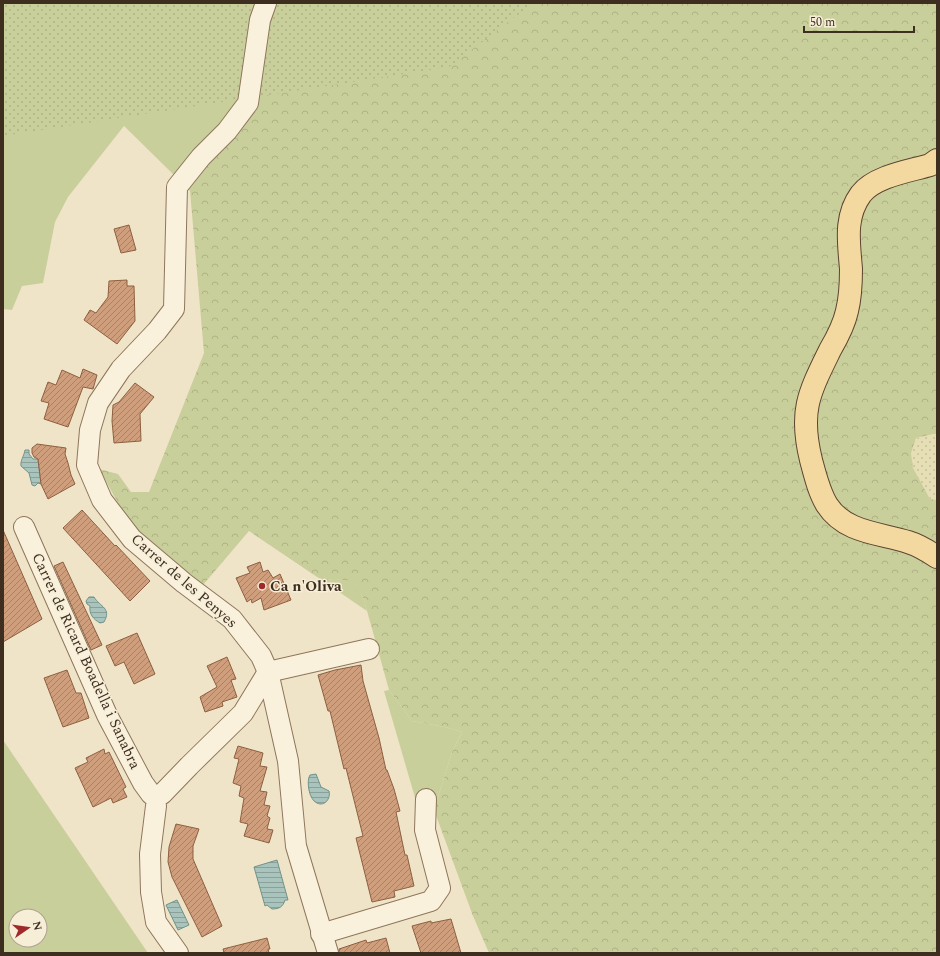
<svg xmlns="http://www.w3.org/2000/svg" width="940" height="956" viewBox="0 0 940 956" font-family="Spectral,serif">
  <defs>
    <pattern id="farmland-dots" width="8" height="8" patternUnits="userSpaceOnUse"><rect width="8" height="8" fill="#e6deb5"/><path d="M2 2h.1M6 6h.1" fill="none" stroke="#c6bf9b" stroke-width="1.8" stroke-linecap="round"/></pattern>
    <pattern id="forest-crowns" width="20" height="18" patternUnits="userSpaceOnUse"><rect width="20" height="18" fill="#c9cf9b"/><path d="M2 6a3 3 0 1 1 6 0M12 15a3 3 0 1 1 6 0" fill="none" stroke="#aeb285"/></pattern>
    <pattern id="park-dots" width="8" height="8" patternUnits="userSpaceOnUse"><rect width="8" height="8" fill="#c9cf9b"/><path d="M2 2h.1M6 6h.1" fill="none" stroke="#aeb285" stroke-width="1.8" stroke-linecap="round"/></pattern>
    <pattern id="water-rules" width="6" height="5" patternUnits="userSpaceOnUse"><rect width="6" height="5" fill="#a9c4bc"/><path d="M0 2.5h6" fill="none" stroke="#8ba098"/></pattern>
    <pattern id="building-hatch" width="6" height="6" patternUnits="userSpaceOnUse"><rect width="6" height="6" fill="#cf9f7d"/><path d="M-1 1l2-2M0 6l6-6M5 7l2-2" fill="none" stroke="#a98266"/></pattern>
  </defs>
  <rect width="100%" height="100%" fill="#f0e4c8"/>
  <polygon fill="url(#farmland-dots)" points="933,434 937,434 937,500 930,499 913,468 911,452 916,438"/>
  <g fill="#c9cf9b" fill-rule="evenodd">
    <polygon points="3,3 240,93 227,120 175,176 124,126 68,197 55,222 43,283 22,286 12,310 3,309"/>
    <polygon points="333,579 353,580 364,600 367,611 323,581"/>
    <polygon points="389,690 412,721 445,727 462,732 452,752 434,810 416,801 384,691"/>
    <path d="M3,740L148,953H3ZM16,916H40V940H16Z"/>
  </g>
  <polygon fill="url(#forest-crowns)" points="257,3 937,3 937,434 933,434 916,438 911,453 913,468 930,499 937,500 937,953 489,953 473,916 434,810 452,752 462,732 445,727 412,721 389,690 364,600 353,581 333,579 323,581 249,531 203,585 132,528 99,469 118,474 131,492 149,492 204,353 190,191 175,176 227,120 240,93"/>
  <polygon fill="url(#park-dots)" points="3,3 533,3 449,67 3,136"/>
  <g fill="url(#water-rules)" stroke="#6f938a">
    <path d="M25,450H29V454L33,459H38L41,484L38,483L35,486L32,485L29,473L21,466C20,461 24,456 25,450Z"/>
    <path d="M89,597H94C100,607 112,608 104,622L100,623C93,619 89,614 90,606L87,604L86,601Z"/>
    <path d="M316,774L321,787L329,791C331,798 325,807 317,803C309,800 306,781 310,775Z"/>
    <path d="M277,860L288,900H285C283,907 279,909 272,909L267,905L265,906L254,867Z"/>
    <polygon points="177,900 189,925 178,930 166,905"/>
  </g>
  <g fill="url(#building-hatch)" stroke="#8d5f41">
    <polygon points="129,225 136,250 121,253 114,229"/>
    <polygon points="127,280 127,286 134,286 135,321 117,344 84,320 90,310 96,313 108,297 109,281"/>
    <polygon points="83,369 97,375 93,389 83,387 68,427 44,419 49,403 41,401 48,382 56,385 62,370 80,378"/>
    <polygon points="135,383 154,397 140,414 141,441 114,443 112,421 113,405 119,402"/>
    <polygon points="37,444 66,448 65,454 68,463 71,475 75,484 48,499 41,484 38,459 34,457 32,453 32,448"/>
    <polygon points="82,510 115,546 116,545 150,581 130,601 63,528"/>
    <polygon points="3,530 42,619 3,642"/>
    <polygon points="63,562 102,645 91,650 54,566"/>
    <polygon points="260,562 263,572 268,570 273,578 280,574 291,600 264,610 261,598 252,603 251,599 247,602 236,578 250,573 247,567"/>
    <polygon points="137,633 155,674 134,684 124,662 115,666 106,646"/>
    <polygon points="227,657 236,679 231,680 237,697 222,702 223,706 205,712 200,697 217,687 207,666"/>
    <polygon points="361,665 363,681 379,738 386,770 387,770 394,789 400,811 396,812 405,855 407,855 414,886 394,891 395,897 372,902 356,838 363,836 346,768 344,769 330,711 328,711 318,675 335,670"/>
    <polygon points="67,670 76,693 81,693 89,718 63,727 44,678"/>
    <polygon points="238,746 263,753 260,766 267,767 260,791 267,792 264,805 270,806 267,816 270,818 267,829 273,830 269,843 244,836 248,824 240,822 244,798 239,796 241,786 233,783 239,759 234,758"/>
    <polygon points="104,749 105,754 109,752 126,787 123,789 127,797 113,803 111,798 93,807 75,768 88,762 86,758"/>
    <polygon points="176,824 199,829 193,846 193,859 222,926 202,937 172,877 168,862 169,847"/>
    <polygon points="451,919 461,953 421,953 412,926 431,921 431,923"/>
    <polygon points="267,938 270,949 268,949 269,953 224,953 223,949"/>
    <polygon points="386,938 390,953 339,953 339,949 366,940 367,943"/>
  </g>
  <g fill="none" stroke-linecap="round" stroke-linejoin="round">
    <defs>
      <g id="minor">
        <polyline points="266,3 260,20 248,103 227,131 201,157 177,187 174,309 157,331 121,369 98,403 90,430 87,465 102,500 132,539 184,583 232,619 261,656 268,672 288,761 296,846 328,953"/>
        <polyline points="24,527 107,715 143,783 151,794"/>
        <polyline points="268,672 369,649"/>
        <polyline points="162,794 189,766 243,713 268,672"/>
        <polyline points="156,806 150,854 151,892 156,922 178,953"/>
        <polyline points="321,934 431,901 440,888 425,830 426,799"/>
      </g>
      <path id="major" d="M937,160L930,165C910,171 875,176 861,194C844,217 849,243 851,269C851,282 850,299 847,311C844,325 837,338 830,350C809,393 799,411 811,460C815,475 819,492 827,505C845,533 880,533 908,542C918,545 928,551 937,557"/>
    </defs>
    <use href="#minor" stroke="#8d765c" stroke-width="22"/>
    <use href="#major" stroke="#5b4430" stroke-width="24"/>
    <use href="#minor" stroke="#faf1dc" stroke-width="20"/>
    <use href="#major" stroke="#f3d9a0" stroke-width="22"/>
  </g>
  <circle fill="#9e2a2b" stroke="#f7eed8" stroke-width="1.5" cx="262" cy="586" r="4"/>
  <g text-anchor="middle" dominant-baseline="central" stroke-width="3" stroke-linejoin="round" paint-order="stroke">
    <g font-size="15" fill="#3d2e20" stroke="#f7eed8">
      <text transform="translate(184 581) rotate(41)">Carrer de les Penyes</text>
      <text transform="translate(86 661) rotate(65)">Carrer de Ricard Boadella i Sanabra</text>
    </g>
    <g font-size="15" font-weight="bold" fill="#3d2e20" stroke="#f7eed8" text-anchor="start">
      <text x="270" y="586">Ca n'Oliva</text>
    </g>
  </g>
  <rect width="940" height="956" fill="none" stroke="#3d2e20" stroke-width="8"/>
  <g transform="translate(28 928) rotate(77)"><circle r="19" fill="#f7eed8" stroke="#ada18e"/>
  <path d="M0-3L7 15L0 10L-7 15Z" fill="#9e2a2b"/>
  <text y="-6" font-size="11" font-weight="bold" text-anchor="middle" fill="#3d2e20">N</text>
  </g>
  <path d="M804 26v6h110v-6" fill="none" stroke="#3d2e20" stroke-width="2"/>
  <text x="810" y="26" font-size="12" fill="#3d2e20" stroke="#f7eed8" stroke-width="3" paint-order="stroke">50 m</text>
</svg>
